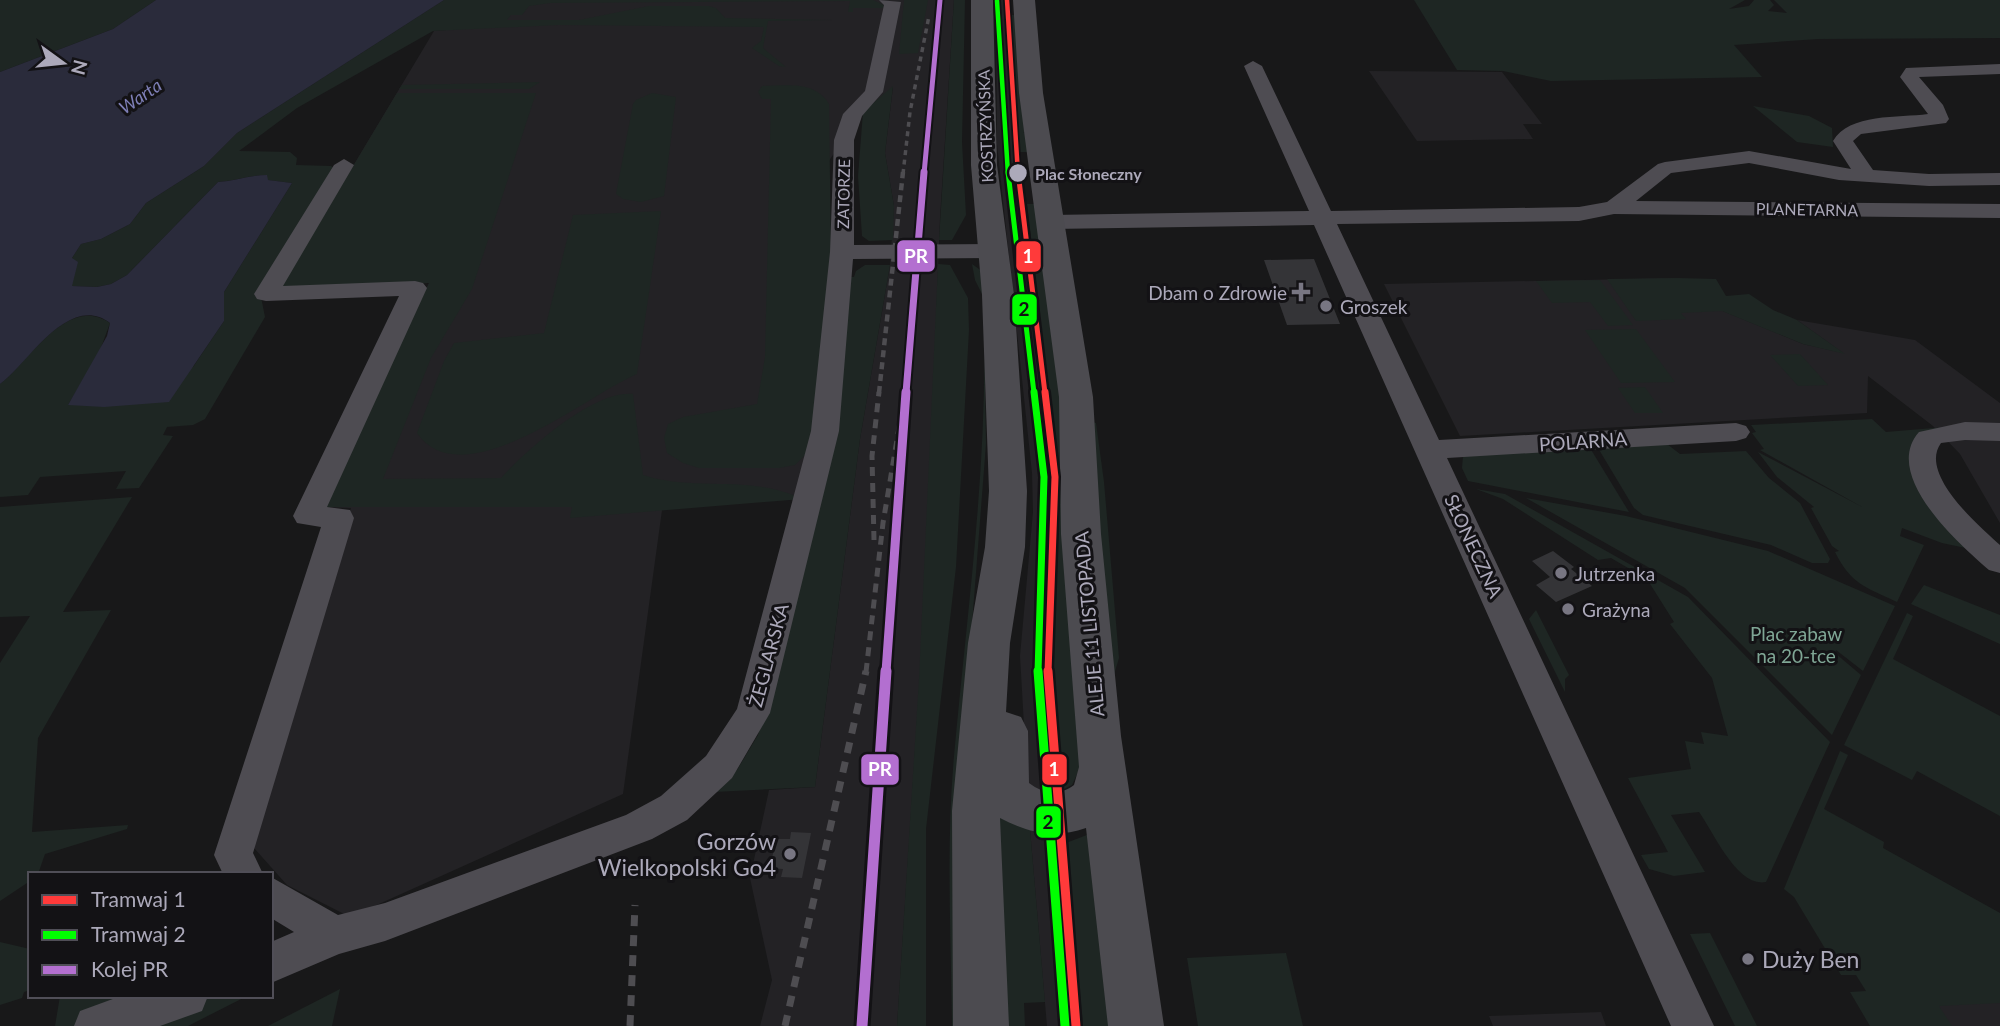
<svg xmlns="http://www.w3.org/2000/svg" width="2000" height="1026" viewBox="0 0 2000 1026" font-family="Lato,sans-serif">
  <rect width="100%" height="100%" fill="#181819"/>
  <g fill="#232225">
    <polygon points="512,0 954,0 940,218 926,583 897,1026 760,1026 772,980 750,878 769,790 815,787 860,439 890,265 894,206 885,153 893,87 863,112 828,162 802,499 663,503 623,794 350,917 287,885 246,839 351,508 322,507 429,283 280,288 434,31 470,28"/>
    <polygon points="996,0 1010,0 1020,153 1060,492 1051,671 1083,1026 1047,1026 1030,830 1020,656 1033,512 1032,473 997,144"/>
    <polygon points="1369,71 1502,72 1542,124 1523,124 1533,139 1417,141"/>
    <polygon points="1678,278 1718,309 1803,344 1843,353 1797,320 1915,340 2000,403 2000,523 1960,454 1933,426 1868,376 1867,413 1460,436 1384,284"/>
    <polygon points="1858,926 1982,983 2000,1003 2000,1026 1916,1026"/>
    <polygon points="1601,1012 1606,1026 1493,1026 1489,1016"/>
  </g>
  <g fill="#1e2623">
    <polygon points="0,0 156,0 113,29 0,72"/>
    <path d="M444,0H873L884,5L883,8H853V12H848L850,1L550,3L529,6L522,15H511L507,20H579L649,6H709L716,8L725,18L833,20L768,21L763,48L786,67L779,66L752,48L761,41L764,27L559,25L433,31L297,108L239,151L290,152L297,158L296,165L331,166L336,169L261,297L265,317L205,419L193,425L167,427L163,435L173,436L139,488L116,489L126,471L40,477L28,495L0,497V384C28,363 67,293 110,323L99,353L68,405L193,367L224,321V292L292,183L267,180V175C251,175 234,181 218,182L127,275L111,284L97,287L72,286V258L81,244L101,239L130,224L146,203L204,166L237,133Z"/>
    <polygon points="904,0 928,0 918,53 899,54"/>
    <polygon points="954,0 965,0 962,142 966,215 952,240 939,240"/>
    <polygon points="1414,0 1745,0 1729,9 1749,6 1754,0 1770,0 1774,5 1768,11 1787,13 1774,0 2000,0 2000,38 1818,39 1734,45 1762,77 1551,81 1503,71 1457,70"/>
    <polygon points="1011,15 1015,15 1027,131 1023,133 1027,133 1029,152 1019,152"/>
    <polygon points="540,82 529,89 399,89 402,85"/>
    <path d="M762,86C787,86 814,80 829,104L831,255L810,450L795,465L779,468H699L683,463L667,453L664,438L668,424L683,417L757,404L765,357L771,99H762L758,92Z"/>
    <polygon points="893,86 885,153 894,206 893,240 869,241 862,236 858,176 863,112"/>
    <path d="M397,93H536L472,289L431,358L383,479L501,478C527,450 593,390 633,394L643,475C694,492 752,474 802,499L570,518L572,507H322L429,283L280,288Z"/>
    <polygon points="652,93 676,97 664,196 641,202 623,199 616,194 633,104 636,100"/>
    <polygon points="1753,106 1809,116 1832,128 1833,147 1797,142"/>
    <polygon points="1027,204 1036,204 1060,379 1080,768 1072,785 1062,790 1051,671 1060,492"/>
    <path d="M661,211L637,374C587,395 463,499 417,433L444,361L454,343L544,333L573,215Z"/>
    <polygon points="938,264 950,265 968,298 969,330 956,567 926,829 926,1026 897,1026 919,679"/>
    <path d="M972,264L983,272L986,444L971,637L961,1026H952C951,936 946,845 954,756C968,602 990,450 983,296L975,280Z"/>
    <polygon points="865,265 890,265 860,439 815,787 714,792 737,770 758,735 835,427 848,277 854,277 856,271"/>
    <polygon points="1678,278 1716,279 1726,296 1749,294 1773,310 1797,320 1845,354 1803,344 1722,311 1681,313 1686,319 1636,321 1607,279"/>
    <polygon points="1600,280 1633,325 1608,326 1590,302 1552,303 1536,281"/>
    <polygon points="1636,329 1675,382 1621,383 1585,330"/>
    <polygon points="1800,354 1828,385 1798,386 1770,355"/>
    <polygon points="1645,387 1663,413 1635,413 1618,388"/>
    <path d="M1872,419L1886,432L1946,427L1916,443L1980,551L1942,543L1902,528L1900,536L1924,545L1897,602C1865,587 1851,584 1835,552L1839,551L1832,546L1811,508L1814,507L1777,477L1758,452L1864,508L1760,450L1764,449L1752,433L1756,432L1751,425Z"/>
    <polygon points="1092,422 1096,423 1104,482 1119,658 1111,685"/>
    <polygon points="1667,444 1680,454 1746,451 1769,478 1800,503 1830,559 1828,563 1812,563 1771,545 1643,515 1634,508 1598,448"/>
    <polygon points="1590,448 1629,512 1468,481 1462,468 1463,456"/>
    <path d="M1476,489L1505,494L1688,597L1830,742L1766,882C1737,888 1713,831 1699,812L1671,815L1705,872L1674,876L1649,869L1641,855L1668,852L1628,778L1691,769L1685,741L1704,744L1701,732L1728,736L1712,678L1670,624L1674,622L1647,579L1611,558L1598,560L1503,499Z"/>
    <polygon points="132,497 63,612 111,610 38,738 32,832 128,825 127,829 45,854 38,874 30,874 30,881 0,901 0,663 30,616 0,617 0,507"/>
    <polygon points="1526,498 1626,516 1768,551 1895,606 1863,671 1836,650 1835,653 1861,675 1832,735 1685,588"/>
    <polygon points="1924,585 2000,615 2000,644 1911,604"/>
    <polygon points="1536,610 1569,675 1565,679 1565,692 1529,619"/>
    <polygon points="1907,613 1913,616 1893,659 2000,716 2000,816 1917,771 1912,780 1844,745"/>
    <polygon points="1840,751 1848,755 1824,809 1884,842 1883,848 2000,913 2000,1003 1939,1006 1952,1026 1870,1026 1850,992 1866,991 1856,975 1841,975 1794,897 1784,889"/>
    <polygon points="997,814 1030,830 1045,1002 1024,1003 1025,1026 1004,1026"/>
    <polygon points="1092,833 1117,1026 1083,1026 1066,843"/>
    <polygon points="1710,933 1757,1026 1735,1026 1690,934"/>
    <polygon points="0,942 30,949 30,990 24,992 22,998 0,1005"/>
    <polygon points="1286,953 1303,1026 1198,1026 1187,958"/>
    <polygon points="340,989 332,1026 268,1026"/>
    <polygon points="60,996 247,996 188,1026 55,1026"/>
  </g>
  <path fill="#2a2b3b" d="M156,0H444L237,133L204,166L146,203L130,224L101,239L81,244L72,258L78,262L72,286L97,287L111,284L127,275L218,182C235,181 251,175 267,175L268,180L292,183L224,292V321L169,402L104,407L68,405L107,336L110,323C68,292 28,364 0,384V72L113,29Z"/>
  <g fill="#343437">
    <polygon points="1314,259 1340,324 1287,325 1264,260"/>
    <polygon points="1553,551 1574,567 1571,569 1592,586 1556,602 1536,585 1550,577 1532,561"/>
    <polygon points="791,832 811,833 802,878 781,877 783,869 770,868 776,839 790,839"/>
  </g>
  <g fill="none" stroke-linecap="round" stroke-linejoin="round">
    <g fill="#4e4c52" fill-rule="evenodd">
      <polygon points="879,0 901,2 883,92 862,116 854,140 854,245 993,244 1004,251 993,258 853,259 839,431 770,713 732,778 687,820 652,839 385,941 339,954 271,983 271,942 294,932 271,918 271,877 338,915 385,903 626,815 661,796 706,756 737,709 811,431 830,252 834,140 843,114 865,91 884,5"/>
      <path d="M1253,61L1262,66L1331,211L1579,207L1607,202L1658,164L1665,162L1749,151L1851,169L1833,141C1849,113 1899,118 1928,114L1900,77L1906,68L2000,64V74L1919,77L1943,105L1949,119L1946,123L1861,134L1853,141L1873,170L1929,174L2000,173V185L1929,186L1839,180L1749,163L1671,173L1636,201L2000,204V218L1614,214L1579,221L1337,224L1439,440L1736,423L1746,426L1750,432L1746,438L1736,441L1447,458L1714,1026H1671L1314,225L1051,229L1040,222L1051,215L1309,211L1244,66Z"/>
      <polygon points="344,159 354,165 283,286 415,281 423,283 427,288 327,507 350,510 354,518 253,853 263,874 223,874 214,855 321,527 297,523 293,516 399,296 266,301 257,299 254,294 334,165"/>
      <path d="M1965,422L2000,423V441L1965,440L1941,443C1918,474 1980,527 2000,545V573L1989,570C1959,544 1881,475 1919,432Z"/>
      <polygon points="121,996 208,996 202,1011 160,1026 74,1026 80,1011"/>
    </g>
    <path fill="#4c4b50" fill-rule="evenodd" d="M971,0H993L997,165L1014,295L1027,491L1025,547L1010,643L1006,712L1021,717L1028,731L1029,783C1043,794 1060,796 1074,785L1079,767L1061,534L1059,397L1019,93L1013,0H1035L1043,93L1093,397L1101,534L1121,736L1164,1026H1108L1086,828C1055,839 1029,833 1000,818L1009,1026H953L952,811L968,643L985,547L989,491L982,295L971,165Z"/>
    <polyline stroke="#4e4d51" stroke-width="3.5" stroke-dasharray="5 4.5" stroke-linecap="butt" points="903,174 910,112 929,16"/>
    <g stroke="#4e4d51" stroke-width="4.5" stroke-dasharray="7 5" stroke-linecap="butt">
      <polyline points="879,393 903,172"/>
      <polyline points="905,393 907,382"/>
    </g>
    <g stroke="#4e4d51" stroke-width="5" stroke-dasharray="9 7" stroke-linecap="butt">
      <polyline points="874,540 872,456 879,392"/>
      <polyline points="866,672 883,523 905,392"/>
    </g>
    <g stroke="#4e4d51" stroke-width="7" stroke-dasharray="11 9" stroke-linecap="butt">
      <polyline points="630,1026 635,905"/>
      <polyline points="785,1026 866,671"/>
    </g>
    <defs>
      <polyline id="rail-1-far3" points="924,174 940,0"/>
      <polyline id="rail-1-far2" points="906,393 924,172"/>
      <polyline id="rail-1-far1" points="886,672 906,392"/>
      <polyline id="rail-1" points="862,1026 886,671"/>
    </defs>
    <use href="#rail-1-far3" stroke="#131215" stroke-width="9"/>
    <use href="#rail-1-far2" stroke="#131215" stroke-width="11"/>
    <use href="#rail-1-far1" stroke="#131215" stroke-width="14"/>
    <use href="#rail-1" stroke="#131215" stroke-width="17"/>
    <use href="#rail-1-far3" stroke="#b36fd0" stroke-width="5"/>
    <use href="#rail-1-far2" stroke="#b36fd0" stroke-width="7"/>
    <use href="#rail-1-far1" stroke="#b36fd0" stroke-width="9"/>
    <use href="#rail-1" stroke="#b36fd0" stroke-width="11"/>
    <defs>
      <polyline id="tram-1-far3" points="1007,0 1018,174"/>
      <polyline id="tram-1-far2" points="1018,172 1045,393"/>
      <polyline id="tram-1-far1" points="1045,392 1055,477 1048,672"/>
      <polyline id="tram-1" points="1048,671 1076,1026"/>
      <polyline id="tram-2-far3" points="997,1 1008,174"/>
      <polyline id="tram-2-far2" points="1008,172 1034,393"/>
      <polyline id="tram-2-far1" points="1034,392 1044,477 1038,672"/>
      <polyline id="tram-2" points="1038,671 1065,1026"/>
    </defs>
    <use href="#tram-1-far3" stroke="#131215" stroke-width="8"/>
    <use href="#tram-1-far2" stroke="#131215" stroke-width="10"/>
    <use href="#tram-1-far1" stroke="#131215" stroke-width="12"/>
    <use href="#tram-1" stroke="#131215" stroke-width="14"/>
    <use href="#tram-2-far3" stroke="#131215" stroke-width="8"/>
    <use href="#tram-2-far2" stroke="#131215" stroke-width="10"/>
    <use href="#tram-2-far1" stroke="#131215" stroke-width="12"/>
    <use href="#tram-2" stroke="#131215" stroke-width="14"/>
    <use href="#tram-1-far3" stroke="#ff3a3a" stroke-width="4.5"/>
    <use href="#tram-1-far2" stroke="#ff3a3a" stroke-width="5"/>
    <use href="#tram-1-far1" stroke="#ff3a3a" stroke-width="7"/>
    <use href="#tram-1" stroke="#ff3a3a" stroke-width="9"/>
    <use href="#tram-2-far3" stroke="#0f0" stroke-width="4.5"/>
    <use href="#tram-2-far2" stroke="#0f0" stroke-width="5"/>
    <use href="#tram-2-far1" stroke="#0f0" stroke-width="7"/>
    <use href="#tram-2" stroke="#0f0" stroke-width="9"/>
  </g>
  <circle fill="#aca9ba" stroke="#131215" stroke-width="2.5" cx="1018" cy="173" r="10"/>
  <g fill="#787682" stroke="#131215" stroke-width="2.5">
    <path d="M1297.5 281.5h7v7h7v7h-7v7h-7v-7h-7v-7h7z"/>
    <circle cx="1326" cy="306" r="7"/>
    <circle cx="1561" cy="573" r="7"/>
    <circle cx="1568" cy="609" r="7"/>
    <circle cx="790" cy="854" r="7"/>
    <circle cx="1748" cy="959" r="7"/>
  </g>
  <g text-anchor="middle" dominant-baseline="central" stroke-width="6" stroke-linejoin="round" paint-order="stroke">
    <g font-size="16" fill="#aca9ba" stroke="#131215">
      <text transform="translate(985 126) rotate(-92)">KOSTRZYŃSKA</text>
      <text transform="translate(843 194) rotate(-89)">ZATORZE</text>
      <text transform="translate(1807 209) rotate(1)">PLANETARNA</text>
    </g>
    <g font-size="16" font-weight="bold" fill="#aca9ba" stroke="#131215" text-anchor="start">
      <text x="1035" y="173">Plac Słoneczny</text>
    </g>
    <g font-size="18" font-style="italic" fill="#7e7fb7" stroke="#131215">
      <text transform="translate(140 96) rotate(-34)">Warta</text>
    </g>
    <g font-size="19" fill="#aca9ba" stroke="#131215" text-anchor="start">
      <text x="1287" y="292" text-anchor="end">Dbam o Zdrowie</text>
      <text x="1340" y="306">Groszek</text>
      <text x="1575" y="573">Jutrzenka</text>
      <text x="1582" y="609">Grażyna</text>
    </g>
    <g font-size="19" fill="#aca9ba" stroke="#131215">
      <text transform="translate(1583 441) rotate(-4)">POLARNA</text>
      <text transform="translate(1474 546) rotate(65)">SŁONECZNA</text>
      <text transform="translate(1089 624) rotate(-95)">ALEJE 11 LISTOPADA</text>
      <text transform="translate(768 655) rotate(-75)">ŻEGLARSKA</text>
    </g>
    <g font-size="19" fill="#7fa695" stroke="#131215">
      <text x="1796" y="633">Plac zabaw<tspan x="1796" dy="22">na 20-tce</tspan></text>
    </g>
    <g font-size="23" fill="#aca9ba" stroke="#131215" text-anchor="end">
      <text x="776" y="841">Gorzów<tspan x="776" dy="26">Wielkopolski Go4</tspan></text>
      <text x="1762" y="959" text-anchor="start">Duży Ben</text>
    </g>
  </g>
  <g stroke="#131215" stroke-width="2.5">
    <rect x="896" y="239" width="40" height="34" rx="7" fill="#b36fd0"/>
    <rect x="1015" y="240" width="27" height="33" rx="7" fill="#ff3a3a"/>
    <rect x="1011" y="293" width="27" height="33" rx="7" fill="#0f0"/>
    <rect x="860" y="753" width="40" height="33" rx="7" fill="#b36fd0"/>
    <rect x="1041" y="753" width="27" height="33" rx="7" fill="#ff3a3a"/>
    <rect x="1035" y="805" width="27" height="34" rx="7" fill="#0f0"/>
  </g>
  <g font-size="19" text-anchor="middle" font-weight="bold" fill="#fff">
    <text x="916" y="263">PR</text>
    <text x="1028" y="263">1</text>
    <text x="880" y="776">PR</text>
    <text x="1054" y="776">1</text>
  </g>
  <g font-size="19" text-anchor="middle" font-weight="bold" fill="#111">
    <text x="1024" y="316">2</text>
    <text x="1048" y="829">2</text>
  </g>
  <rect x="28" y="872" width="245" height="126" fill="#131215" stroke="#504e57" stroke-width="2"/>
  <rect x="42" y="895" width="35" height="10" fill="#ff3a3a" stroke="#504e57" stroke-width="2"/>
  <text x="91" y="907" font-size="21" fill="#aca9ba">Tramwaj 1</text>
  <rect x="42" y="930" width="35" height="10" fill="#00ff00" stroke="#504e57" stroke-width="2"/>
  <text x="91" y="942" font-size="21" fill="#aca9ba">Tramwaj 2</text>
  <rect x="42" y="965" width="35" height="10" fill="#b36fd0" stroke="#504e57" stroke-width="2"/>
  <text x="91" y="977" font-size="21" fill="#aca9ba">Kolej PR</text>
  <g transform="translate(63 63) rotate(105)" stroke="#131215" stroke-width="5" paint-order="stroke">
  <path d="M0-5L12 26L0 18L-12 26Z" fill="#aca9ba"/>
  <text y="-10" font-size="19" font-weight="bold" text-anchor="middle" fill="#aca9ba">N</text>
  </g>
</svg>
